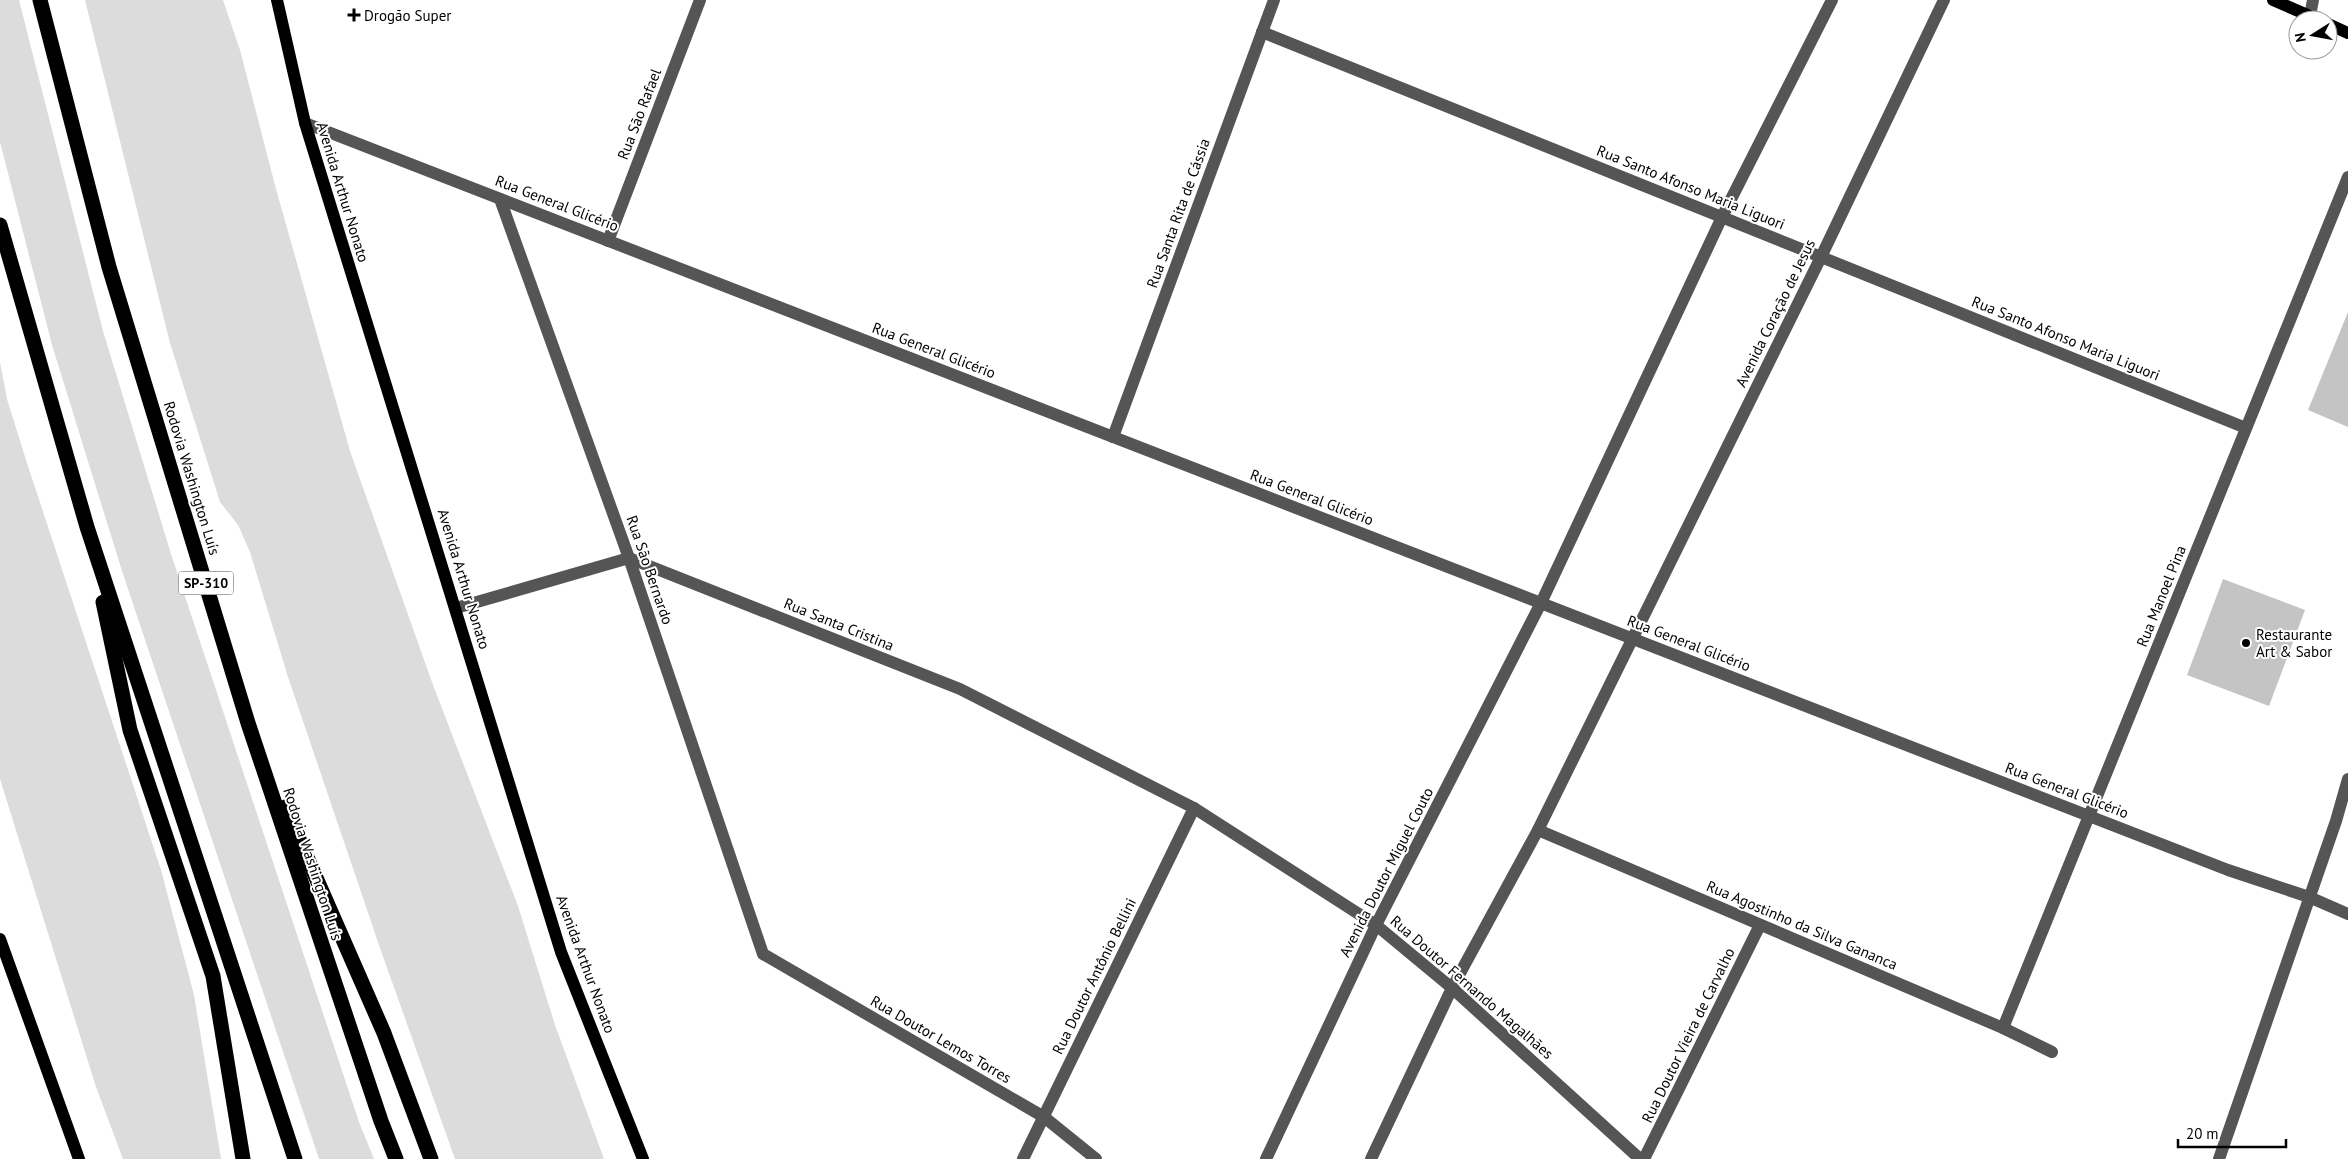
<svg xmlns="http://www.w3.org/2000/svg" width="2348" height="1159" viewBox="0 0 2348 1159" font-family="'PT Sans',sans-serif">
  <rect width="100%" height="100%" fill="#fff"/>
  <g fill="#dcdcdc">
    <polygon points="0,0 19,0 103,331 171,554 359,1122 374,1159 319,1159 122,571 52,345 0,142"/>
    <polygon points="85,0 223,0 240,50 276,189 350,451 433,685 518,906 555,1025 604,1159 455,1159 380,948 288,677 250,552 238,525 220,502 170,343"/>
    <polygon points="0,362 7,399 26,460 161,870 194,995 221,1159 123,1159 96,1087 0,779"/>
  </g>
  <g fill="#c4c4c4">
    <polygon points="2348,312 2348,427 2308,410"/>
    <polygon points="2223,579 2305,610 2269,706 2187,675"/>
  </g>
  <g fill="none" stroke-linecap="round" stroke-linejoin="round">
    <g stroke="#555" stroke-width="12">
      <polyline points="2310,16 2313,0"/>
      <polyline points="1262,32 2246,428"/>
      <polyline points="305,123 2228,870 2309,897 2348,914"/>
      <polyline points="500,199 629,558 763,954 1044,1117 1096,1159"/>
      <polyline points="608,241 700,0"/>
      <polyline points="1113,437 1274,0"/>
      <polyline points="456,608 629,558 960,689 1194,808 1376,925 1452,988 1640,1159"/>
      <polyline points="1538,830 2003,1028 2052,1052"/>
      <polyline points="2003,1028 2348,177"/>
      <polyline points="1023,1159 1194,808"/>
      <polyline points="1266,1159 1376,925 1541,603 1722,217 1832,0"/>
      <polyline points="1371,1159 1452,988 1538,830 1821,257 1944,0"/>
      <polyline points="1644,1159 1760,925"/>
      <polyline points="2219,1159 2336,821 2348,779"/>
    </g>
    <g stroke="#000" stroke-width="12">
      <polyline points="277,0 305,123 561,952 643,1159"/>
      <polyline points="2273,0 2319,20"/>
      <polyline points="2328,24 2348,33"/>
      <polyline points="0,939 79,1159"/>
    </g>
    <g stroke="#000" stroke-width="15">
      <polyline points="40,0 109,267 248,723 381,1121 396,1159"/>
      <polyline points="0,225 87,527 295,1159"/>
      <polyline points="103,602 130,730 213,976 243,1159"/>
      <polyline points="285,807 384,1033 431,1159"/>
    </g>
  </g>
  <g fill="#000" stroke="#fff" stroke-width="2">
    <path d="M351.5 7.5h5v5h5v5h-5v5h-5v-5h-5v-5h5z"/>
    <circle cx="2246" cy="643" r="5"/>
  </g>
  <g text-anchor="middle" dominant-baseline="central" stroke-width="4" stroke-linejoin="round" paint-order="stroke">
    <rect fill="#fff" stroke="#4c4c4c" stroke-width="1" x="178.5" y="571.5" width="55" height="23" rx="4"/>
    <g font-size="14" font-weight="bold" fill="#000">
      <text x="206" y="583">SP-310</text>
    </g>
    <g font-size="15" fill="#000" stroke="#fff" text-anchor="start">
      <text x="364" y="15">Drogão Super</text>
      <text x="2256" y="634">Restaurante<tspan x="2256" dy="17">Art &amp; Sabor</tspan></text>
    </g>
    <g font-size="15" fill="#000" stroke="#fff">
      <text transform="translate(639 114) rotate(-69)">Rua São Rafael</text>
      <text transform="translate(1691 187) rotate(22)">Rua Santo Afonso Maria Liguori</text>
      <text transform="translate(343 192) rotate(73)">Avenida Arthur Nonato</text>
      <text transform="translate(557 203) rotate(21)">Rua General Glicério</text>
      <text transform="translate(1178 213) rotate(-70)">Rua Santa Rita de Cássia</text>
      <text transform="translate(1775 313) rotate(-64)">Avenida Coração de Jesus</text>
      <text transform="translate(2066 338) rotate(22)">Rua Santo Afonso Maria Liguori</text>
      <text transform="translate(934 350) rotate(21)">Rua General Glicério</text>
      <text transform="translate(192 478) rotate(73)">Rodovia Washington Luís</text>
      <text transform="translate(1312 497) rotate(21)">Rua General Glicério</text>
      <text transform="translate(650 570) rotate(71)">Rua São Bernardo</text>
      <text transform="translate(464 579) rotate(73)">Avenida Arthur Nonato</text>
      <text transform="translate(2161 596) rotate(-68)">Rua Manoel Pina</text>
      <text transform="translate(839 624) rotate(22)">Rua Santa Cristina</text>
      <text transform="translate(1689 643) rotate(21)">Rua General Glicério</text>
      <text transform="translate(2067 790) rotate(21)">Rua General Glicério</text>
      <text transform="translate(313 864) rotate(72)">Rodovia Washington Luís</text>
      <text transform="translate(1386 872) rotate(-63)">Avenida Doutor Miguel Couto</text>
      <text transform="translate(1802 925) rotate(23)">Rua Agostinho da Silva Gananca</text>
      <text transform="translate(586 964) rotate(70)">Avenida Arthur Nonato</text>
      <text transform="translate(1094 976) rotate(-64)">Rua Doutor Antônio Bellini</text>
      <text transform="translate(1472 987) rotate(41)">Rua Doutor Fernando Magalhães</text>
      <text transform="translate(1688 1035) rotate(-64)">Rua Doutor Vieira de Carvalho</text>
      <text transform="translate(941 1039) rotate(30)">Rua Doutor Lemos Torres</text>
    </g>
  </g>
  <g transform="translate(2313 35) rotate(259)"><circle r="24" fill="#ffffff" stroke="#999999"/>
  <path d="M0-4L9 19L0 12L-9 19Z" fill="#000000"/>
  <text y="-8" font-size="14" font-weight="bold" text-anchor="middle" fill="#000000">N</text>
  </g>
  <path d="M2178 1139v8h108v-8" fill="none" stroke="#000000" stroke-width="2.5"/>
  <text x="2186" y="1139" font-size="15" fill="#000000" stroke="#ffffff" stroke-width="4" paint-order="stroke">20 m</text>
</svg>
